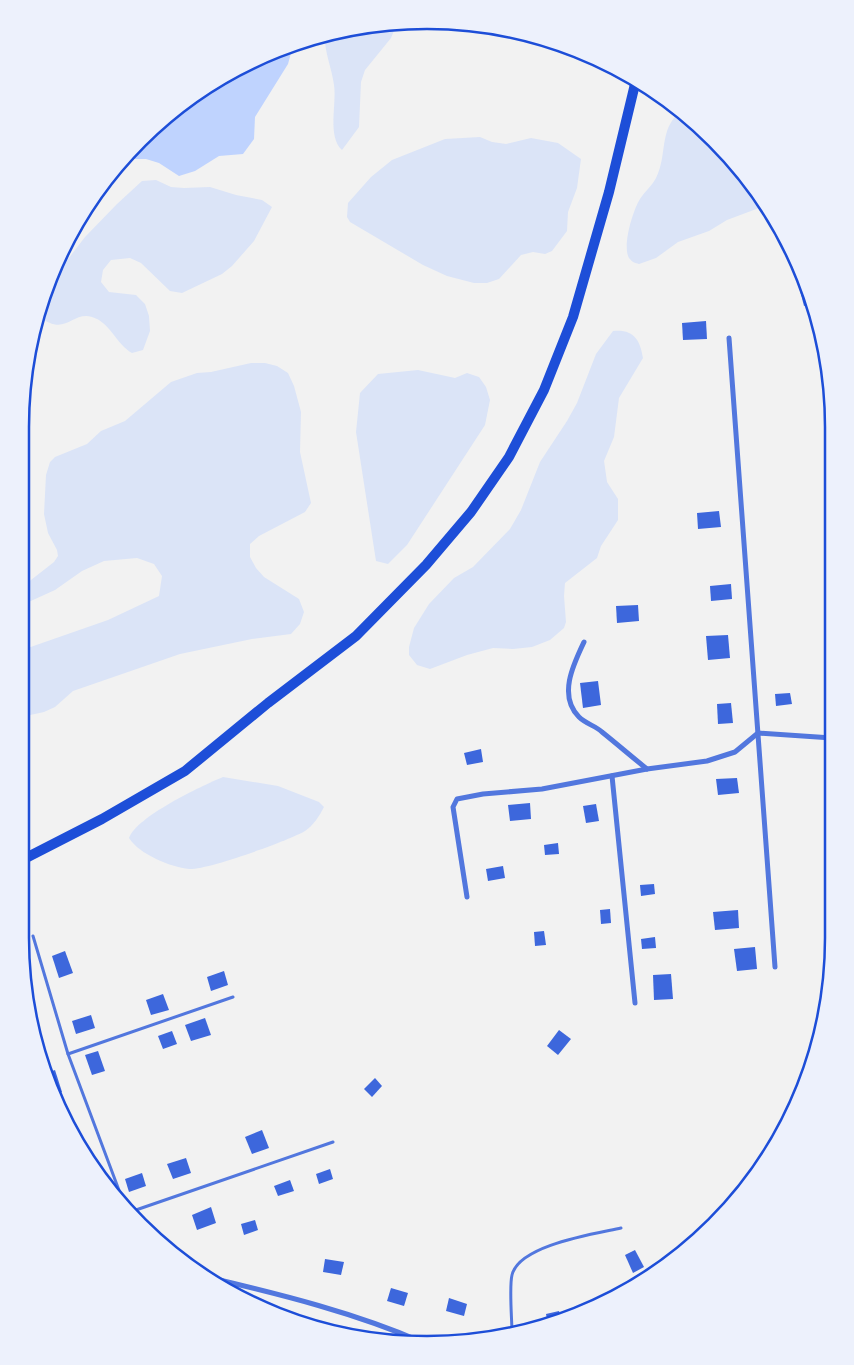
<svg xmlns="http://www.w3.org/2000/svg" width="854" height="1365" viewBox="0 0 854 1365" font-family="Overpass,sans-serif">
  <rect width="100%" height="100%" fill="#f2f2f2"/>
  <g fill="#dbe4f7">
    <path d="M374,23H397L391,38L365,70L361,82L359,127L342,150C327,136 337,104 334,85C332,68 324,52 325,35Z"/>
    <path d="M681,111L750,179L765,204L759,208L727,220L709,231L678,242L656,258L639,264C635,263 632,262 629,258C622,246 633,210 640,199C645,191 652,186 656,178C668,154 658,130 681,111Z"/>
    <polygon points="480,137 492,142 506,144 531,138 558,143 581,159 577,188 568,212 567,231 552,251 545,254 533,252 521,255 499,279 487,283 474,283 447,276 423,265 350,222 347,217 348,203 371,177 392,160 445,139"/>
    <path d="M156,180L171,187L184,188L210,187L236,195L262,200L272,207L254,241L232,266L222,274L182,293L170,291L141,263L130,258L111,260L103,270L101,282L109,292L136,295L145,304L149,316L150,331L143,350L132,353C116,344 110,322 92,317C72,311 65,338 39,316L51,273L65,263L85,237L117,204L142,181Z"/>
    <path d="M613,331C634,329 640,340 643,358L619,398L614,437L604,461L607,482L618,499V520L601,546L597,558L565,583L564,596L566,622L564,628L550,640L532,647L513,649L493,648L467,655L430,669L417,665L409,655V647L414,628L429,604L454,578L473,567L510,529L521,510L540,462L567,421L577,403L596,354Z"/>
    <polygon points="251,363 265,363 277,366 288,373 294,386 301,412 300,452 311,503 305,512 259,536 250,544 250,557 256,568 264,577 299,599 304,612 300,624 291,634 252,639 180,654 73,691 55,707 44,712 21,717 22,650 108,620 159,596 162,576 154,564 137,558 104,561 82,571 55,590 22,605 22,587 54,562 58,556 57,550 48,533 44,514 46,475 50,462 55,457 87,444 101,431 125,421 171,382 197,373 211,372"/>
    <polygon points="418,370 455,378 467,373 479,377 486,387 490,400 485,425 407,545 388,564 376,561 356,432 360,393 378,374"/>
    <path d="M223,777L278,786L319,802L324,807C320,815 313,826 305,831C288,841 207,870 189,869C170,867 139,854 129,838C136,817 201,786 223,777Z"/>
  </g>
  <polygon fill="#bfd3fe" points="294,42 288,64 255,117 254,139 243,154 219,156 195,171 179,176 159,163 146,159 123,159 159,121 224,74"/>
  <g fill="#3d67dc">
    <polygon points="804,278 813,303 804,306 797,279"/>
    <polygon points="706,321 707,339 683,340 682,323"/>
    <polygon points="822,355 826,355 830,379 827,379"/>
    <polygon points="833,409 833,431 832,431 829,410"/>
    <polygon points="719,511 721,527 698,529 697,513"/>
    <polygon points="731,584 732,599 711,601 710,586"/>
    <polygon points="638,605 639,621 617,623 616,606"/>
    <polygon points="728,635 730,658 708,660 706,636"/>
    <polygon points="598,681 601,705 583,708 580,683"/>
    <polygon points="790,693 792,704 776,706 775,694"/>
    <polygon points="731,703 733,723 718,724 717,704"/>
    <polygon points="481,749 483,762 467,765 464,753"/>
    <polygon points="737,778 739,793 718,795 716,779"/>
    <polygon points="530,803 531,819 510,821 508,805"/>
    <polygon points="596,804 599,821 586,823 583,806"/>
    <polygon points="558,843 559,854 545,855 544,845"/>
    <polygon points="503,866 505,878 488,881 486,869"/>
    <polygon points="654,884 655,894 641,896 640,885"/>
    <polygon points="610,909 611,923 601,924 600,910"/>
    <polygon points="738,910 739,928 715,930 713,912"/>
    <polygon points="544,931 546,945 535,946 534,932"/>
    <polygon points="655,937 656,948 642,949 641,939"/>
    <polygon points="755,947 757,969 737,971 734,949"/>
    <polygon points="65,951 73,973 59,978 52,956"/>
    <polygon points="224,971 228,985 211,991 207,977"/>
    <polygon points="671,974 673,999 654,1000 653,975"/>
    <polygon points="163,994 169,1010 151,1015 146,1000"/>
    <polygon points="91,1015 95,1028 76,1034 72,1021"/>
    <polygon points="205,1018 211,1035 191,1041 185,1025"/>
    <polygon points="559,1030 571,1039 558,1055 547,1046"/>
    <polygon points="172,1031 177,1044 163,1049 158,1036"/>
    <polygon points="98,1051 105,1071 92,1075 85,1055"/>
    <polygon points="55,1070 62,1092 54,1095 44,1074"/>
    <polygon points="375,1078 382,1086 372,1097 364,1089"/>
    <polygon points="72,1117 79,1134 75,1136 67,1120"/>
    <polygon points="262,1130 269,1148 252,1154 245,1137"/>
    <polygon points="186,1158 191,1173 173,1179 167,1164"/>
    <polygon points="330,1169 333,1179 319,1184 316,1174"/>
    <polygon points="142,1173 146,1186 129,1192 125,1179"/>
    <polygon points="290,1180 294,1191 278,1196 274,1186"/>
    <polygon points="211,1207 216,1223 197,1230 192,1215"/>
    <polygon points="255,1220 258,1230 244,1235 241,1224"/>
    <polygon points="635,1250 644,1267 633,1273 625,1255"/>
    <polygon points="325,1259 344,1262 341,1275 323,1272"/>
    <polygon points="391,1288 408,1293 404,1306 387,1301"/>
    <polygon points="449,1298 467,1304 464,1316 446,1311"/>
    <polygon points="559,1311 561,1318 548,1324 546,1314"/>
  </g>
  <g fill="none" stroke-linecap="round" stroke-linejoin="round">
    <g stroke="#5277de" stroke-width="3">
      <polyline points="33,936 68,1054 123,1201"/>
      <polyline points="68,1054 233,997"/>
      <polyline points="133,1211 333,1142"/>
      <path d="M512,1333C512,1320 509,1287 512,1275C519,1245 594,1234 621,1228"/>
    </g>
    <g stroke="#5277de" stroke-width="5">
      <polyline points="729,338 775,967"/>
      <path d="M584,642C573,665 558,696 579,717C586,724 596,726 602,732C617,744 632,757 647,769"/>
      <polyline points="612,776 635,1003"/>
      <polyline points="467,897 453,807 457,799 483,794 542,789 647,769 707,761 735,752 758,733 832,738"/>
      <path d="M211,1278C283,1295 355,1313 422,1342"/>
    </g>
    <polyline stroke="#1d4ed8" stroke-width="10" points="20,861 102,819 185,771 268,703 356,636 426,565 471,512 509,457 544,390 573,317 609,192 636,80"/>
  </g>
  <path d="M0 0H854V1365H0ZM427 29H427A398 398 0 0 1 825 427V938A398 398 0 0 1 427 1336H427A398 398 0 0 1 29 938V427A398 398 0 0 1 427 29Z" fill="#edf1fc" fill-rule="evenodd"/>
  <path fill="none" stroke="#1d4ed8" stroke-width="2.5" d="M427 29H427A398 398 0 0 1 825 427V938A398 398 0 0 1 427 1336H427A398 398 0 0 1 29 938V427A398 398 0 0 1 427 29Z"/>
</svg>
